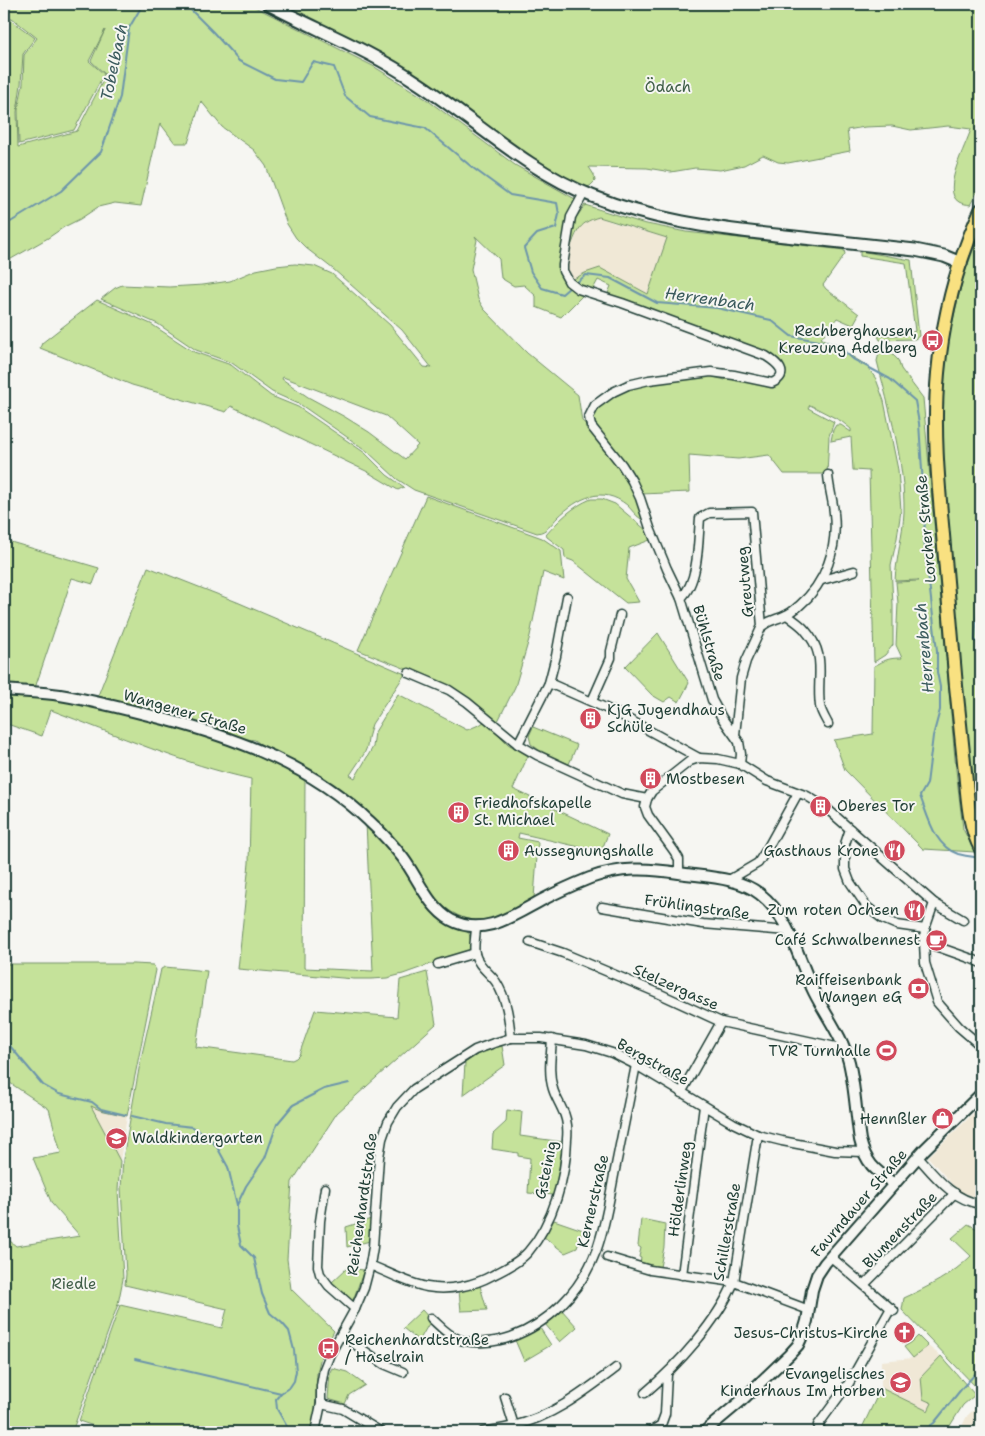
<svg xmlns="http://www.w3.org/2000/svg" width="985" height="1436" viewBox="0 0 985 1436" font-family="'Shantell Sans',sans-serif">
  <rect width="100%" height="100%" fill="#f6f6f2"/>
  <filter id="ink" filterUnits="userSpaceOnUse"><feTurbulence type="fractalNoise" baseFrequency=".02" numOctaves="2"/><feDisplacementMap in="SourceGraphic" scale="10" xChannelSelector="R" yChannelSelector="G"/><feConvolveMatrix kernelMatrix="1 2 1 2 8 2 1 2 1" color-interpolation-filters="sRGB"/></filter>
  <g filter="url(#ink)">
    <g fill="#f0e8d6">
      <polygon points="599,217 612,222 667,238 648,294 600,268 585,273 570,281 566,272 568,253 580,227 589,220"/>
      <polygon points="90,1105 100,1110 127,1116 120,1161"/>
      <polygon points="975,1112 981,1119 981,1196 979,1198 958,1191 928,1157"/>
      <polygon points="928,1346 941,1356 921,1377 932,1403 928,1411 881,1388 881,1361 913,1358"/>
      <polygon points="981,1400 981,1432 959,1432 967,1416 971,1412 977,1409"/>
    </g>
    <g fill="#c5e29a" stroke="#729067" fill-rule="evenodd">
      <path d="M4,4H249L373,66L426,99L515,165L575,199V205L570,213L568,214L561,265L562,272L585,293L561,317L536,307V296L524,285L514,286L501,278L499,259L475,236L477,240L471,269L478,299L484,309L527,353L578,395L582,421L586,424L620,466L631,483L643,517L641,519C635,515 632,510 627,505C602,485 578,498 558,517C551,524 547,532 537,533L414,490L397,479L367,451L301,405L272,392L232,363L196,350L158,324L101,299L115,288L122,285L169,287L203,285L230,281L256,270L276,266L295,264L314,266L332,274L390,325L424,367L432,368L402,330L333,269L306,248L296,238L287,224L266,166L254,150L222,127L201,101L188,143H175L160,123L141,206L115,203L98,207L80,219L64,227L48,238L4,263V71L6,67L4,58V23L11,20L35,38L23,54L21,84L17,112L18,147L77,131L106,75L91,61L105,30L89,61L104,74L74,130L19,144L18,110L23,84L24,55L37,38L12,18L4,21ZM283,377L386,416L418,445L405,459L369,432L345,417L308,397L282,379Z"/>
      <path d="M276,4H981V185L970,205C967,204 962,204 959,202C940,191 967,144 971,129L948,126L911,130L892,126L865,127L847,130L850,151L788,163L778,162L763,155L744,165L720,170L695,168L671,172L647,168L589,167L594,175L595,181L590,186L585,188L560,177L470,116Z"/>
      <path d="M585,205L642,223L686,232L844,250L845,254L823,285L826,289L859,314L853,325L837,318L821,338L866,365L876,379L884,401L898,470L901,510L897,538L891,565L893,605V645L885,655L874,662L869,471L853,470L851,437L831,441L833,430L836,425H841L851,432V429L841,421L810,405L808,408L834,422L829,436L827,474H784L769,455L738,459L689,455L690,492L641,494L599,432L593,420V414L596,408L602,402L622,390L652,382L710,376L725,380L727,376L777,383L779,362L607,296L611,286L598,280L592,291L582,288L570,281L585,273L600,268L648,294L667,238L599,217C577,223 577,233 568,253L576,218Z"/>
      <polygon points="981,230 981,834 976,818 965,729 940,442 943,376 948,342 962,281 980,231"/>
      <polygon points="860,251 911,260 919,336 915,339 880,340 878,336 906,335 915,331 906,263 860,256"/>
      <polygon points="97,300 151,324 194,352 231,365 271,396 298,407 365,453 387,475 404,487 398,490 366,471 256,418 231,406 226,412 132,385 40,348 42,343"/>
      <path d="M880,350L890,352L898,360L901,369L923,398L956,770L963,829L975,852L923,849L845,770L834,740L873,734L874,666C886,660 887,658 902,658L896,645L898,603L896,582L919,581L918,580L895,581C896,558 903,535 904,512C905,464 889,408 877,361Z"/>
      <polygon points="426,496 542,538 561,551 564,580 543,572 530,636 515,687 498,721 460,693 437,681 358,650"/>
      <path d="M591,499H602L615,504L646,530L650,540L629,548L626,579L639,602L626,603L573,561L565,558L564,550L547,537L546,535C558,521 573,506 591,499Z"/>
      <polygon points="4,540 99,568 93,584 72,578 35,688 4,686"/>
      <path d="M148,567L237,602L405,674L372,724L368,738L367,747L364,754L350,775L355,778L373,747L375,732L398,694L467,730L481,724L485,721L508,744L528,756L513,789L608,834L601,852L519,833L518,838L538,842L534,898C513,910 489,926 464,918C430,906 414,866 393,841C384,831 364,819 353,811C320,788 287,765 255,740L237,738L97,698Z"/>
      <polygon points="658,633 689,683 679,702 671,697 664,702 652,695 625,667"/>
      <path d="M4,693L59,698L125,712L233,743L305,776L304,968L373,971L366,823L387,845L434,912C446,925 455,925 469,933L472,948L470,950L403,974L387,978L371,979H354L238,969L249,863L251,779C183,764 117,735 51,710L42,736L4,723Z"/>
      <polygon points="533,727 577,745 569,764 539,750 531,744 529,736"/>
      <polygon points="4,964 134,964 153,965 156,970 127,1116 100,1110 91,1106 120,1161 118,1190 123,1279 118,1304 72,1432 4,1432 4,1236 16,1246 80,1236 52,1204 33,1158 61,1153 49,1109 4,1079"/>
      <polygon points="165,967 207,971 196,1047 292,1060 296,1058 299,1055 315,1010 397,1017 400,980 427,972 436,1024 337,1113 292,1182 287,1259 291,1289 334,1331 321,1356 317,1373 315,1413 311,1432 111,1432 79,1421 120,1305 222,1328 227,1309 125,1285 126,1274 121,1188 123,1159 140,1063 160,974 161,969"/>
      <polygon points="502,1046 505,1065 463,1095 465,1063 482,1051"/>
      <polygon points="507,1110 522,1112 520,1136 563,1142 555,1195 528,1193 530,1158 518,1156 518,1153 492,1149 493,1134 506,1122"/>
      <polygon points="371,1219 370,1241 347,1247 346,1227"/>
      <polygon points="641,1219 665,1224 664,1247 660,1267 640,1263 641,1258 639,1257 641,1248 638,1246"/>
      <polygon points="554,1220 583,1230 577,1248 565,1253 544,1237"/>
      <path d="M968,1224L981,1231V1381L977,1388L902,1310L904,1298C928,1287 952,1275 971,1256L952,1238Z"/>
      <polygon points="347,1268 364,1270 352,1303 331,1283"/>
      <polygon points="480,1286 487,1310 461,1311 459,1291"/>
      <polygon points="561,1309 577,1327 560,1342 545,1324"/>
      <polygon points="422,1310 431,1320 419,1341 403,1328"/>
      <polygon points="540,1328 551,1345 524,1361 515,1340"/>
      <polygon points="918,1336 928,1346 913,1358 904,1347 912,1342"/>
      <polygon points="941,1356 975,1395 963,1405 946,1432 860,1432 881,1388 928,1411 932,1403 923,1399 921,1377"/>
      <polygon points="332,1368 347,1372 365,1385 349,1395 345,1404 328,1399 330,1372"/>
    </g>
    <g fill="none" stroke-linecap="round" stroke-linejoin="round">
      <g stroke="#6c95ab" stroke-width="2">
        <polyline points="185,4 213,32 239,61 275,79 301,82 313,62 334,67 345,96 370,117 425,128 473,168 510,195 557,203 559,214 556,228 537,234 524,248 531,272 542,288 562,294 570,287"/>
        <polyline points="4,226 61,191 101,152 120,97 129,28 143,4"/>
        <path d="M576,283L586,275L610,278L657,303L717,308L771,320L791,336L836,344L853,359L890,379L915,401L919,423L925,517L924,539L937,651V672L940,687V710L933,736L927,784L920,796C928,816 934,846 958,854C965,856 974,857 981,858"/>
        <polyline points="981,557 978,567 978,599 975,640 981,647"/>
        <polyline points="4,1039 43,1085 59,1094 92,1102 101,1109 126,1115"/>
        <polyline points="132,1116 166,1124 193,1127 208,1136 217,1147 228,1167 237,1205 237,1226 241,1245 254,1258 262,1294 270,1313 282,1323 289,1331 294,1350 296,1371 294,1381 290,1387 281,1393 276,1399 277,1409 290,1432"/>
        <polyline points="237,1205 246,1186 265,1158 277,1124 293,1105 324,1089 349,1083"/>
        <polyline points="135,1359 281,1393"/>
        <polyline points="922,1432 934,1423 963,1387 981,1368"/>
      </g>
      <defs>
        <g id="minor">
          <path d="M584,193L571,217L563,265V271L569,282L578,289L622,303L766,356C777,363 791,374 772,383L734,375L711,372L649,380L628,385L613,392L595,405L589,417L591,426L622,465L632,481L640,498L650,528L667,569L681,598L712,700L722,718L739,742L741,754L740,764"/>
          <polyline points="822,580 854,571"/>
          <path d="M681,598C699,582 698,541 700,518L709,513L752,512L762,626L746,661L741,678L735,735"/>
          <path d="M787,615C793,620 800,624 805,630C828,656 816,676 820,706C821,712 825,718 828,724"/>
          <path d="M762,626C773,618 777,620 786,615C791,613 795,609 799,606C826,583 838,548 834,513C833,501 829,488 828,475"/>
          <polyline points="409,673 449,690 467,702 518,744 537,755 622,794 647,799"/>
          <polyline points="549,683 619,714 699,758"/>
          <polyline points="592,701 611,658 611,651 620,615"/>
          <polyline points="518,744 549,683 556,656 567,597"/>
          <polyline points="850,829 845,844 845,869 850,882 867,907 883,919 897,925 925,929"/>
          <polyline points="679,873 679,859 674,851 648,815 645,807 647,799 652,791 690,761 699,758 718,759 740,764 767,781 807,796 825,807 934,903 963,920"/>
          <polyline points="729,880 758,863 767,849 798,793"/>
          <polyline points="934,903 925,929 924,942 925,963 937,1002 959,1027 981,1046"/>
          <polyline points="602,907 703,924 788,931"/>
          <path d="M476,927C476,935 473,947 475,954C478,966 490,973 496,982C507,999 509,1019 511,1038"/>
          <polyline points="530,942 563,953 658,993 721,1022 845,1049"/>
          <polyline points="924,942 972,959 981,963"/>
          <polyline points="438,964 475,953"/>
          <polyline points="681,1093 721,1022"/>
          <path d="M918,1157C935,1176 954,1201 981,1204"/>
          <polyline points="325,1188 320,1221 318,1266 320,1274 329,1286 355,1309"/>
          <polyline points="607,1257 650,1270 734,1282 809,1310"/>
          <polyline points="831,1257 894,1311"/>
          <path d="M370,1265C387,1272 409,1284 427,1287C449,1291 473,1286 493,1275C505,1269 519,1262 528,1252C553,1223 566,1177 567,1139C568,1129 567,1118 562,1109C559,1102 555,1096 553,1089C548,1073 551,1056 552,1039"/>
          <polyline points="682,1275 704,1106"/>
          <polyline points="864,1285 955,1193"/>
          <path d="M431,1318C439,1325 447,1335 458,1339C472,1345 497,1342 511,1337C531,1330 546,1320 561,1305C601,1266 605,1221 615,1170C622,1135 629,1100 636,1065"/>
          <polyline points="341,1335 384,1364 403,1372"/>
          <path d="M645,1393C678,1365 717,1322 734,1282L758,1135"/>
          <polyline points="505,1397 516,1432"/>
          <polyline points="321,1404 343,1409 381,1432"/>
          <polyline points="315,1432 321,1404 321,1386 324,1369 330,1354 355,1309 364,1288 370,1265 373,1247 379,1157 382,1139 388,1122 397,1107 414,1089 475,1050 494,1043 511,1038 541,1038 586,1045 612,1053 636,1065 733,1123 758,1135 782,1141 835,1151 863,1152"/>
          <path d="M483,1432C493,1430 503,1429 513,1426C552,1417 584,1392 616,1368"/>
          <polyline points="650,1432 661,1425 665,1414 667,1374"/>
          <polyline points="822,1432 818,1425 849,1383 891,1308"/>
        </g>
        <g id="tertiary">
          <path d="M4,690C22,692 41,692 60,695C95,701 130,710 164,719C239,739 312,766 369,821C381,832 393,845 403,858C418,878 428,907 451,920C484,938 515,914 544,899C559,891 575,884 590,878C620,867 648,868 679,873C706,877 738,877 760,894C790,917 798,959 814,992C826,1016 842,1036 849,1062C855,1087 856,1115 860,1140C866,1164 875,1170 894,1184"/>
          <polyline points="704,1432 741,1401 789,1355 798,1345 803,1334 807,1321 812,1290 817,1275 825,1263 924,1150 981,1094"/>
        </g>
        <path id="secondary" d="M268,4C317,30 369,50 415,81C474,119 526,170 592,196C651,220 713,228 776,235C823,240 869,245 915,250L944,256L961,263"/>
        <path id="primary" d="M981,210C958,260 943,318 938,373C933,428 938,481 943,535C947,586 952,636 956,686C959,715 962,744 965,772C968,799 968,825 981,849"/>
      </defs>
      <use href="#minor" stroke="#1f3d34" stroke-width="11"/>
      <use href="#tertiary" stroke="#1f3d34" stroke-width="14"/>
      <use href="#secondary" stroke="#1f3d34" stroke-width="15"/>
      <use href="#primary" stroke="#1f3d34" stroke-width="16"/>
      <use href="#minor" stroke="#f6f6f2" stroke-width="8"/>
      <use href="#tertiary" stroke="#f6f6f2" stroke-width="10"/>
      <use href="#secondary" stroke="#f6f6f2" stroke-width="11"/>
      <use href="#primary" stroke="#f9e181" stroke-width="12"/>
    </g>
  </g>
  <defs>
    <symbol id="bus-disc" viewBox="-11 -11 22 22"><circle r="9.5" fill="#d1495b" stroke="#f6f6f2"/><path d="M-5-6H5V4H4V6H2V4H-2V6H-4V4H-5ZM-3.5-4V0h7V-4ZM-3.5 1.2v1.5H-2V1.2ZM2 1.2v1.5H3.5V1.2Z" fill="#fff"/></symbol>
    <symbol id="building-disc" viewBox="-11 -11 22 22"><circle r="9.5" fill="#d1495b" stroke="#f6f6f2"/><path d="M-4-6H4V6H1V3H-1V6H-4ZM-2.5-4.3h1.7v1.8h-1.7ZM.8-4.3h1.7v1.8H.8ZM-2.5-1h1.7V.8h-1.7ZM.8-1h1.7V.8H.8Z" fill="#fff"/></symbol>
    <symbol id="restaurant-disc" viewBox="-11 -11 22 22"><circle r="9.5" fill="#d1495b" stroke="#f6f6f2"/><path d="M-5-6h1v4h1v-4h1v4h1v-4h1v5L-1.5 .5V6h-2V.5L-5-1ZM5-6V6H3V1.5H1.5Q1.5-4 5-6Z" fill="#fff"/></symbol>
    <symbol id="cafe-disc" viewBox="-11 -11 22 22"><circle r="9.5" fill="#d1495b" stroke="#f6f6f2"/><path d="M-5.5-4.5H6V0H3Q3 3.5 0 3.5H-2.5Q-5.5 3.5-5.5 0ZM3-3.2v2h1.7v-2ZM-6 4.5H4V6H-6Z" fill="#fff"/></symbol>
    <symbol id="bank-disc" viewBox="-11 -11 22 22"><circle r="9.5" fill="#d1495b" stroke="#f6f6f2"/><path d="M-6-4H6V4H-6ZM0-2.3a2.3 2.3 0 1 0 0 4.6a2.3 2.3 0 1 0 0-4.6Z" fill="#fff"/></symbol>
    <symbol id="stadium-disc" viewBox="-11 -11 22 22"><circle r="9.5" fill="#d1495b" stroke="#f6f6f2"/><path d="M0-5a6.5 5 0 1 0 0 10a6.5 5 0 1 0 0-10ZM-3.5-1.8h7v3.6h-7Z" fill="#fff"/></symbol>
    <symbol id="shop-disc" viewBox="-11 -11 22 22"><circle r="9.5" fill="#d1495b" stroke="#f6f6f2"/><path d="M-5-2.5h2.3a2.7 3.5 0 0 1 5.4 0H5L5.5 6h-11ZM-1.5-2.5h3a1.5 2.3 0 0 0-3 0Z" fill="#fff"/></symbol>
    <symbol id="school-disc" viewBox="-11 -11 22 22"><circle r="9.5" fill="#d1495b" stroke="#f6f6f2"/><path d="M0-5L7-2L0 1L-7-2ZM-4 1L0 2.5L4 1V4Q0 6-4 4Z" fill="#fff"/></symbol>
    <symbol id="church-disc" viewBox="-11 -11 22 22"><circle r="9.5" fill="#d1495b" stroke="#f6f6f2"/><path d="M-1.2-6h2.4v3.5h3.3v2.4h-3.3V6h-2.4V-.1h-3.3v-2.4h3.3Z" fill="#fff"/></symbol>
  </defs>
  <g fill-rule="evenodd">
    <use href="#bus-disc" x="920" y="328" width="25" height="25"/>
    <use href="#building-disc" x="578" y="706" width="25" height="25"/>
    <use href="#building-disc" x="638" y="766" width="25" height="25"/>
    <use href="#building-disc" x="808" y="794" width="25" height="25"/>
    <use href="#building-disc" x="446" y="800" width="25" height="25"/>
    <use href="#building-disc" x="496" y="838" width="25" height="25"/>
    <use href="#restaurant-disc" x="882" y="838" width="25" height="25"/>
    <use href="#restaurant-disc" x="902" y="898" width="25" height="25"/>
    <use href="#cafe-disc" x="924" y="928" width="25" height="25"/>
    <use href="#bank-disc" x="906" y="976" width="25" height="25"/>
    <use href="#stadium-disc" x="874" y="1038" width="25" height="25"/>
    <use href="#shop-disc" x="930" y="1106" width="25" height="25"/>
    <use href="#school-disc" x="104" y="1126" width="25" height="25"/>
    <use href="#church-disc" x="892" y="1320" width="25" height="25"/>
    <use href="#bus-disc" x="316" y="1336" width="25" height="25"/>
    <use href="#school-disc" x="888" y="1370" width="25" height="25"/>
  </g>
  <g text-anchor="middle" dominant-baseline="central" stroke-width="4" stroke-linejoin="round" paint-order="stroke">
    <g font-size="15" fill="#405e48" stroke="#f6f6f2">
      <text x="668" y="87">Ödach</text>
      <text x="74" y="1284">Riedle</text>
    </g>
    <g font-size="15" fill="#1f3d34" stroke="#f6f6f2" text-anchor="end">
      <text x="917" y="331">Rechberghausen,<tspan x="917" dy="17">Kreuzung Adelberg</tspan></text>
      <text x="607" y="710" text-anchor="start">KjG Jugendhaus<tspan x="607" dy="17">Schüle</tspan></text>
      <text x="666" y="779" text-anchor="start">Mostbesen</text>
      <text x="474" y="803" text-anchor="start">Friedhofskapelle<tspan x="474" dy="17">St. Michael</tspan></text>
      <text x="837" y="806" text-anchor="start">Oberes Tor</text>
      <text x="524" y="851" text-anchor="start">Aussegnungshalle</text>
      <text x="879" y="851">Gasthaus Krone</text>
      <text x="899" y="910">Zum roten Ochsen</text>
      <text x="920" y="940">Café Schwalbennest</text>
      <text x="902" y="980">Raiffeisenbank<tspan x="902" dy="17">Wangen eG</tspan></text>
      <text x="871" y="1051">TVR Turnhalle</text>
      <text x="927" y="1119">Hennßler</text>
      <text x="132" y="1138" text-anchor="start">Waldkindergarten</text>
      <text x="888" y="1333">Jesus-Christus-Kirche</text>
      <text x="345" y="1340" text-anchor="start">Reichenhardtstraße<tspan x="345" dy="17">/ Haselrain</tspan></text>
      <text x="885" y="1374">Evangelisches<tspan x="885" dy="17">Kinderhaus Im Horben</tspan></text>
    </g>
    <g font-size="15" fill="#1f3d34" stroke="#f6f6f2">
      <text transform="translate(926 529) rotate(-95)">Lorcher Straße</text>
      <text transform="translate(745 582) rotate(-95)">Greutweg</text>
      <text transform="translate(709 643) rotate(73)">Bühlstraße</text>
      <text transform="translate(185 712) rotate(16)">Wangener Straße</text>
      <text transform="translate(697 907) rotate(8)">Frühlingstraße</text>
      <text transform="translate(676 987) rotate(24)">Stelzergasse</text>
      <text transform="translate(653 1062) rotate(29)">Bergstraße</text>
      <text transform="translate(546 1170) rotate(-78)">Gsteinig</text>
      <text transform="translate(680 1189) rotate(-82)">Hölderlinweg</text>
      <text transform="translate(593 1201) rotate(-77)">Kernerstraße</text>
      <text transform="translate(859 1203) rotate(-49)">Faurndauer Straße</text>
      <text transform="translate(362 1204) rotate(-82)">Reichenhardtstraße</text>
      <text transform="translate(900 1230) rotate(-46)">Blumenstraße</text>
      <text transform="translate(727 1232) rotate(-80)">Schillerstraße</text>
    </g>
    <g font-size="16" font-style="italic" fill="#395a5c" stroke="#f6f6f2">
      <text transform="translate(114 62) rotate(-78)">Tobelbach</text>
      <text transform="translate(710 299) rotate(8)">Herrenbach</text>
      <text transform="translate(924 648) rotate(-95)">Herrenbach</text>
    </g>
  </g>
  <rect width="985" height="1436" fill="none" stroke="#f6f6f2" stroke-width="20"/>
  <rect x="10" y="10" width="965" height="1416" fill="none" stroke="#1f3d34" stroke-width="2" filter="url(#ink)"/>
</svg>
